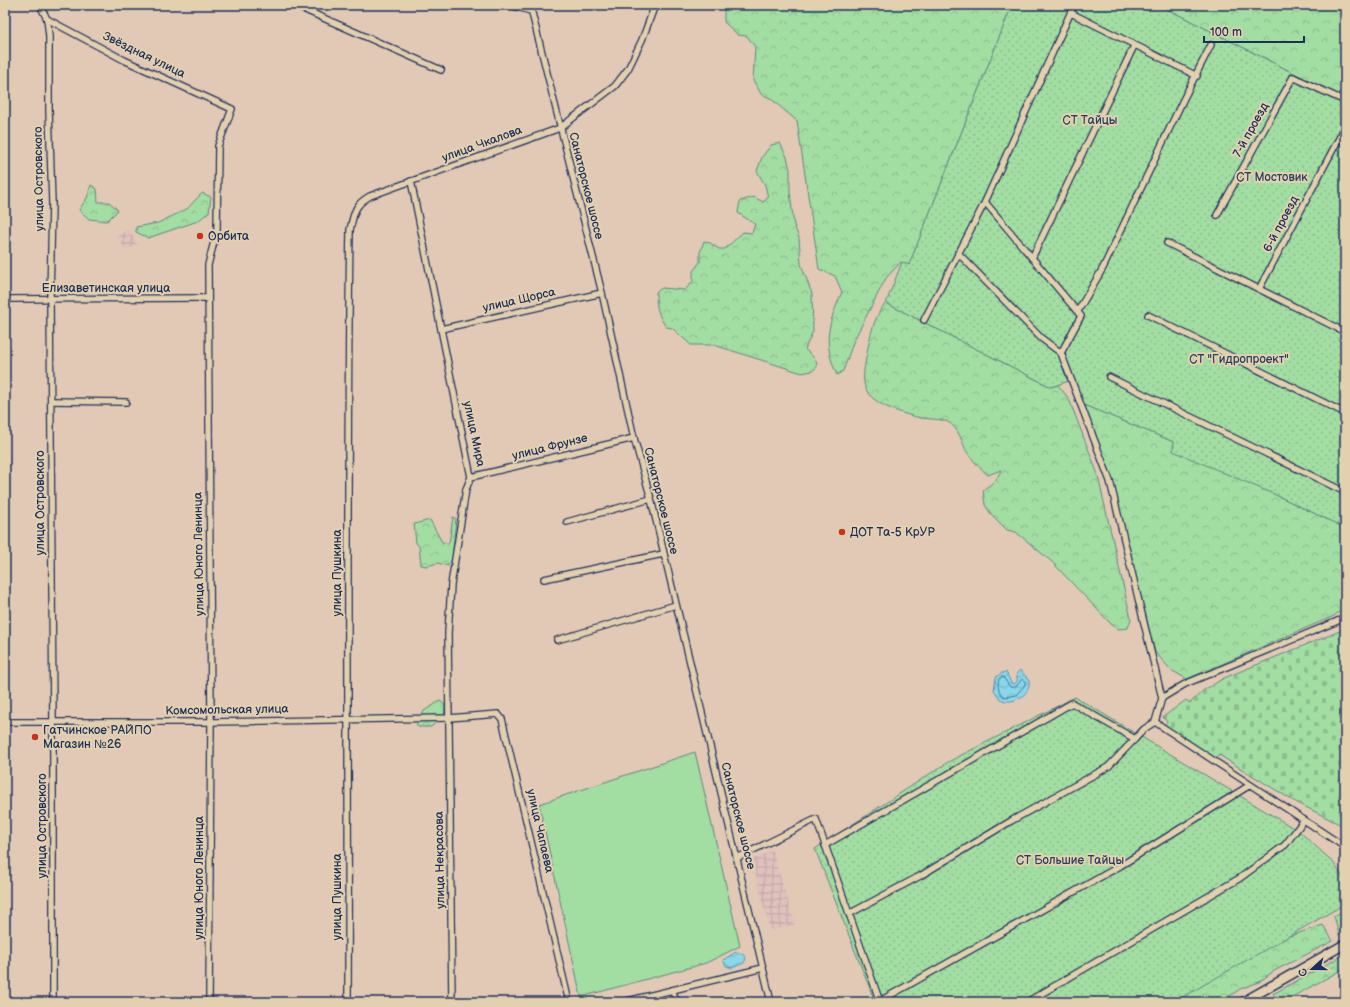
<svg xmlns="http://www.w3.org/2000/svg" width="1350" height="1007" viewBox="0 0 1350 1007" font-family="'Balsamiq Sans',sans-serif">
  <defs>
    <pattern id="industrial-grid" width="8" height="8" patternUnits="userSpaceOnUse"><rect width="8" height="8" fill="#e0c1bd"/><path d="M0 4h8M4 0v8" fill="none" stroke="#c0a6a5"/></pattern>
    <pattern id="forest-crowns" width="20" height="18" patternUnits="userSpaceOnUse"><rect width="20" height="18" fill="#a2dda2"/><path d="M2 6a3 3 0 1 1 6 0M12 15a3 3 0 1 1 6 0" fill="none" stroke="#8bbe8e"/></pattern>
    <pattern id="cemetery-stones" width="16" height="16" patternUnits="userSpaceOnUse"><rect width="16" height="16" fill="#a2dda2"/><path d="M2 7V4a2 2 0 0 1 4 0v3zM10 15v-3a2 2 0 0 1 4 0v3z" fill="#8bbe8e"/></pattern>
    <pattern id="garden-dots" width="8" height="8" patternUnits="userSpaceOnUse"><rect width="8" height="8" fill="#a2dda2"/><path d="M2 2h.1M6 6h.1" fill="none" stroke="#8bbe8e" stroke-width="1.8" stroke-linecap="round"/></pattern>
    <pattern id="water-waves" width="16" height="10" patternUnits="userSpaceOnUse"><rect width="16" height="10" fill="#8ad7ea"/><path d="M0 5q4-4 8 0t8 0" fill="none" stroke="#76b9cb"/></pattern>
  </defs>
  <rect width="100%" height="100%" fill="#e2c9b5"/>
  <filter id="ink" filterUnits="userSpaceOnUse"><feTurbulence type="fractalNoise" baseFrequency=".025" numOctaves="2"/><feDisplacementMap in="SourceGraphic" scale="8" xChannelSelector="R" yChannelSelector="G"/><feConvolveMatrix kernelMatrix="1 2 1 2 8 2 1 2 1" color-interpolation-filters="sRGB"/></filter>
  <g filter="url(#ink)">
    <g fill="url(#industrial-grid)">
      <polygon points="128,229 138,243 127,251 117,237"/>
      <polygon points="772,850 795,924 770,931 752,860"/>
    </g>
    <polygon fill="#a2dda2" stroke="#5e8680" points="695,752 740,946 706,963 581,997 539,804"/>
    <g fill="url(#forest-crowns)" stroke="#5e8680">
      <path d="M726,5H1012L909,265L901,262L886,278L854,340L843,371L837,375C822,341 828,325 842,292L835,276L819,269L797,121L770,98L761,94L753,80L755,47L747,36L738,35L724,22V8Z"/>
      <polygon points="1159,5 1345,5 1345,99"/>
      <path d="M780,143L787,157L790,170V192L794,225L799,238L801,264L812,294L813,331L805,349L816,360L817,367L812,371L802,373L714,345H691L672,328L666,327C658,315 656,307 656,292L662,288L685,290L693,281V271L700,262V252L704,241L710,243L719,249H725L743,232L752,233L755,224L738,213L740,201L754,197L763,202L768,198L765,185L757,171L762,157L771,145Z"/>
      <polygon points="91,185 97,189 98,202 109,202 118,210 107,221 89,219 79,210 87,198"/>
      <polygon points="202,193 211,197 209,212 198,221 148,238 136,232 136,227 158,223 187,209"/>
      <path d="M886,303L1051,387L1058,385L1069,399L1097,472L1131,619L1128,628L1119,629L1112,625L1052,562L1016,532L1007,530L991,514L985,505L983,490L996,480L1001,470L988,475C980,468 973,461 967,452C962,443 959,428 948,422C941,419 929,419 921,418C906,415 872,405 866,389C861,379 865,364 867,353C870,337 874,315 886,303Z"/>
      <polygon points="1084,405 1174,442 1276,495 1345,528 1345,607 1334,616 1187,679 1171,670 1155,652 1111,479"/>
      <polygon points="453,517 456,519 452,559 448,566 438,563 426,566 421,565 419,546 416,543 414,524 430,520 442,542 449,543"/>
      <polygon points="440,701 445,705 444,715 431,727 418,727 416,725 424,711"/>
      <polygon points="1345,910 1345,931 1339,935 1334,916"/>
      <polygon points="1323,925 1333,941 1274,971 1259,982 1240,989 1221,1002 1171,1002 1269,943"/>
      <polygon points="1345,954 1345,968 1283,1002 1279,1002 1273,994"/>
    </g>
    <polygon fill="url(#cemetery-stones)" stroke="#5e8680" points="1345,629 1345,827 1292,800 1219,755 1216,759 1163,727 1167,722 1163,717 1186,700 1190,703 1204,690 1224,678"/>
    <g fill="url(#garden-dots)" stroke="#5e8680">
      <polygon points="1012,5 1159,5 1345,99 1345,528 1276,495 1173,451 1174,442 1084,405 1072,380 1051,387 886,303 902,262 909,265"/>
      <polygon points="1075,697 1300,832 1333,862 1345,881 1345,904 1174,1002 875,1002 815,849 948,762"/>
    </g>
    <g fill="url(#water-waves)" stroke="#5e94b2">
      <path d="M1020,670L1029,680C1032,695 1012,706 1000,699L994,690L996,677L1002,673L1006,672L1011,683L1014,684L1017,681V673Z"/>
      <polygon points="736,952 743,954 746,958 744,963 732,968 726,966 723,960"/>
    </g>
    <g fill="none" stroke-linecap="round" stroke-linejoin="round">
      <path stroke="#477296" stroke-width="1" d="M1003,677L1010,687H1016L1022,679L1025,681V685L1016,695L1005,697C998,693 997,686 999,679Z"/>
      <defs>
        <g id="street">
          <polyline points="40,5 47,19 49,36 49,110 52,203 50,299 53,723 53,1002"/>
          <polyline points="294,5 441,70"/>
          <polyline points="509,5 531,11"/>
          <polyline points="530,5 602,293 634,438 651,499 771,1002"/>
          <polyline points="1071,13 1197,76"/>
          <polyline points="47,19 124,60 232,109 218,146 217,230 208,265 211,722 209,1002"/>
          <polyline points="411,181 471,477 466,489 451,585 448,633 452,1002"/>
          <polyline points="985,202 1081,316 1061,353"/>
          <polyline points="1217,215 1293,77 1345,101"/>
          <polyline points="1167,243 1345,332"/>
          <polyline points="958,253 1041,338 1061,353 1110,481 1162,698"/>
          <polyline points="1032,258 1134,46"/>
          <polyline points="1259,289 1345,127"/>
          <polyline points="5,299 207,298"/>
          <polyline points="1078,311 1103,268 1183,100 1211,45"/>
          <polyline points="1148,315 1345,413"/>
          <polyline points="924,320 985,202 1074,5"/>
          <polyline points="441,329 602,293"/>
          <polyline points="1109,377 1345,492"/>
          <polyline points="51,401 126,402"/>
          <polyline points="471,477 634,438"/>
          <polyline points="567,522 651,499"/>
          <polyline points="544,579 663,554"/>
          <polyline points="557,640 676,605"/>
          <polyline points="5,722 211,722 449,718 498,714 502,719 569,1002"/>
          <polyline points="1155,722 1345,847"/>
          <polyline points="825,845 1072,703 1135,739 1144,729 1155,722 1162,698 1185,684 1345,618"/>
          <polyline points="737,858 816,819 880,1002"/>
          <polyline points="849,914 920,876 1011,821 1108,767 1135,739"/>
          <polyline points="672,990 677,1002"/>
          <polyline points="880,1001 1120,866 1250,785"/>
          <path d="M348,1002C349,745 346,487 350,230C354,213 354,205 370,196L560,128L615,86L628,69L642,40L655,5"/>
          <polyline points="623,1002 763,968"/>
          <polyline points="1027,1002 1240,878 1285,845 1304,820"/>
        </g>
        <polyline id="secondary" points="1243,1002 1345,944"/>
      </defs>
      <use href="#street" stroke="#1b2f5e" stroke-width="8"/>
      <use href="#secondary" stroke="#1b2f5e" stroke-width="11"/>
      <use href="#street" stroke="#e3d0ae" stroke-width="5.5"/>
      <use href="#secondary" stroke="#e3d0ae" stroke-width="8"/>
    </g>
  </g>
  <g fill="#c8321e" stroke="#e3d0ae" stroke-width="1.5">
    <circle cx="200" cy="236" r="4"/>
    <circle cx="842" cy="532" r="4"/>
    <circle cx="35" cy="737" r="4"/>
  </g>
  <g text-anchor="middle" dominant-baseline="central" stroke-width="4" stroke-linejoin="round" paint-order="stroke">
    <g font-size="12" fill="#1b2f5e" stroke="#e3d0ae">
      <text transform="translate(144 55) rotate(26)">Звёздная улица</text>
      <text transform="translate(1251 130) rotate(-61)">7-й проезд</text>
      <text transform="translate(482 144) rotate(-20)">улица Чкалова</text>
      <text transform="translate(39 179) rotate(-91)">улица Островского</text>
      <text transform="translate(586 186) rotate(76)">Санаторское шоссе</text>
      <text transform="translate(1281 224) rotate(-62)">6-й проезд</text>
      <text x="106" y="288">Елизаветинская улица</text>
      <text transform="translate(519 300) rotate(-13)">улица Щорса</text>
      <text transform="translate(474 434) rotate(78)">улица Мира</text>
      <text transform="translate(550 447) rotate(-14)">улица Фрунзе</text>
      <text transform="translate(661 501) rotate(76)">Санаторское шоссе</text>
      <text transform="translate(40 503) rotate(-90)">улица Островского</text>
      <text transform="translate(199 554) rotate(-91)">улица Юного Ленинца</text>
      <text transform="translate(337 573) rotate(-90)">улица Пушкина</text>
      <text transform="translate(227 710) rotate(-1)">Комсомольская улица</text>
      <text transform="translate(738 816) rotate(76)">Санаторское шоссе</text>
      <text transform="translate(42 826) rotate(-90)">улица Островского</text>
      <text transform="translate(540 831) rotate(77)">улица Чапаева</text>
      <text transform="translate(440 860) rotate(-91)">улица Некрасова</text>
      <text transform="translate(199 878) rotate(-90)">улица Юного Ленинца</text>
      <text transform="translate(337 897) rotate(-90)">улица Пушкина</text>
    </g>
    <g font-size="12" fill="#284065" stroke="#e3d0ae">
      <text x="1090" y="120">СТ Тайцы</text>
      <text x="1272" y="177">СТ Мостовик</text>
      <text x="1239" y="359">СТ "Гидропроект"</text>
      <text x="1070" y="860">СТ Большие Тайцы</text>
    </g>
    <g font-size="12" fill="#1b2f5e" stroke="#e3d0ae" text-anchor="start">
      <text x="208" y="236">Орбита</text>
      <text x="850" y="532">ДОТ Та-5 КрУР</text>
      <text x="43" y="730">Гатчинское РАЙПО<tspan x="43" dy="14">Магазин №26</tspan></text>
    </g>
  </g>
  <rect width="1350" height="1007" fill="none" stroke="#e3d0ae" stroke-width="20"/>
  <rect x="10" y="10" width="1330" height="987" fill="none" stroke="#1b2f5e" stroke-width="1.5" filter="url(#ink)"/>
  <g transform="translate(1312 969) rotate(249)" stroke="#e3d0ae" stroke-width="3" paint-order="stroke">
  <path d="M0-3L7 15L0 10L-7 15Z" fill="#1b2f5e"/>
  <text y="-6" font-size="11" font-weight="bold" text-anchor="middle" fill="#1b2f5e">С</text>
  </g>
  <path d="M1204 36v6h100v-6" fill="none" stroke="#1b2f5e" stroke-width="2"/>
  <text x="1210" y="36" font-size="12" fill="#1b2f5e" stroke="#e3d0ae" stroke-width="3" paint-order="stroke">100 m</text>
</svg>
